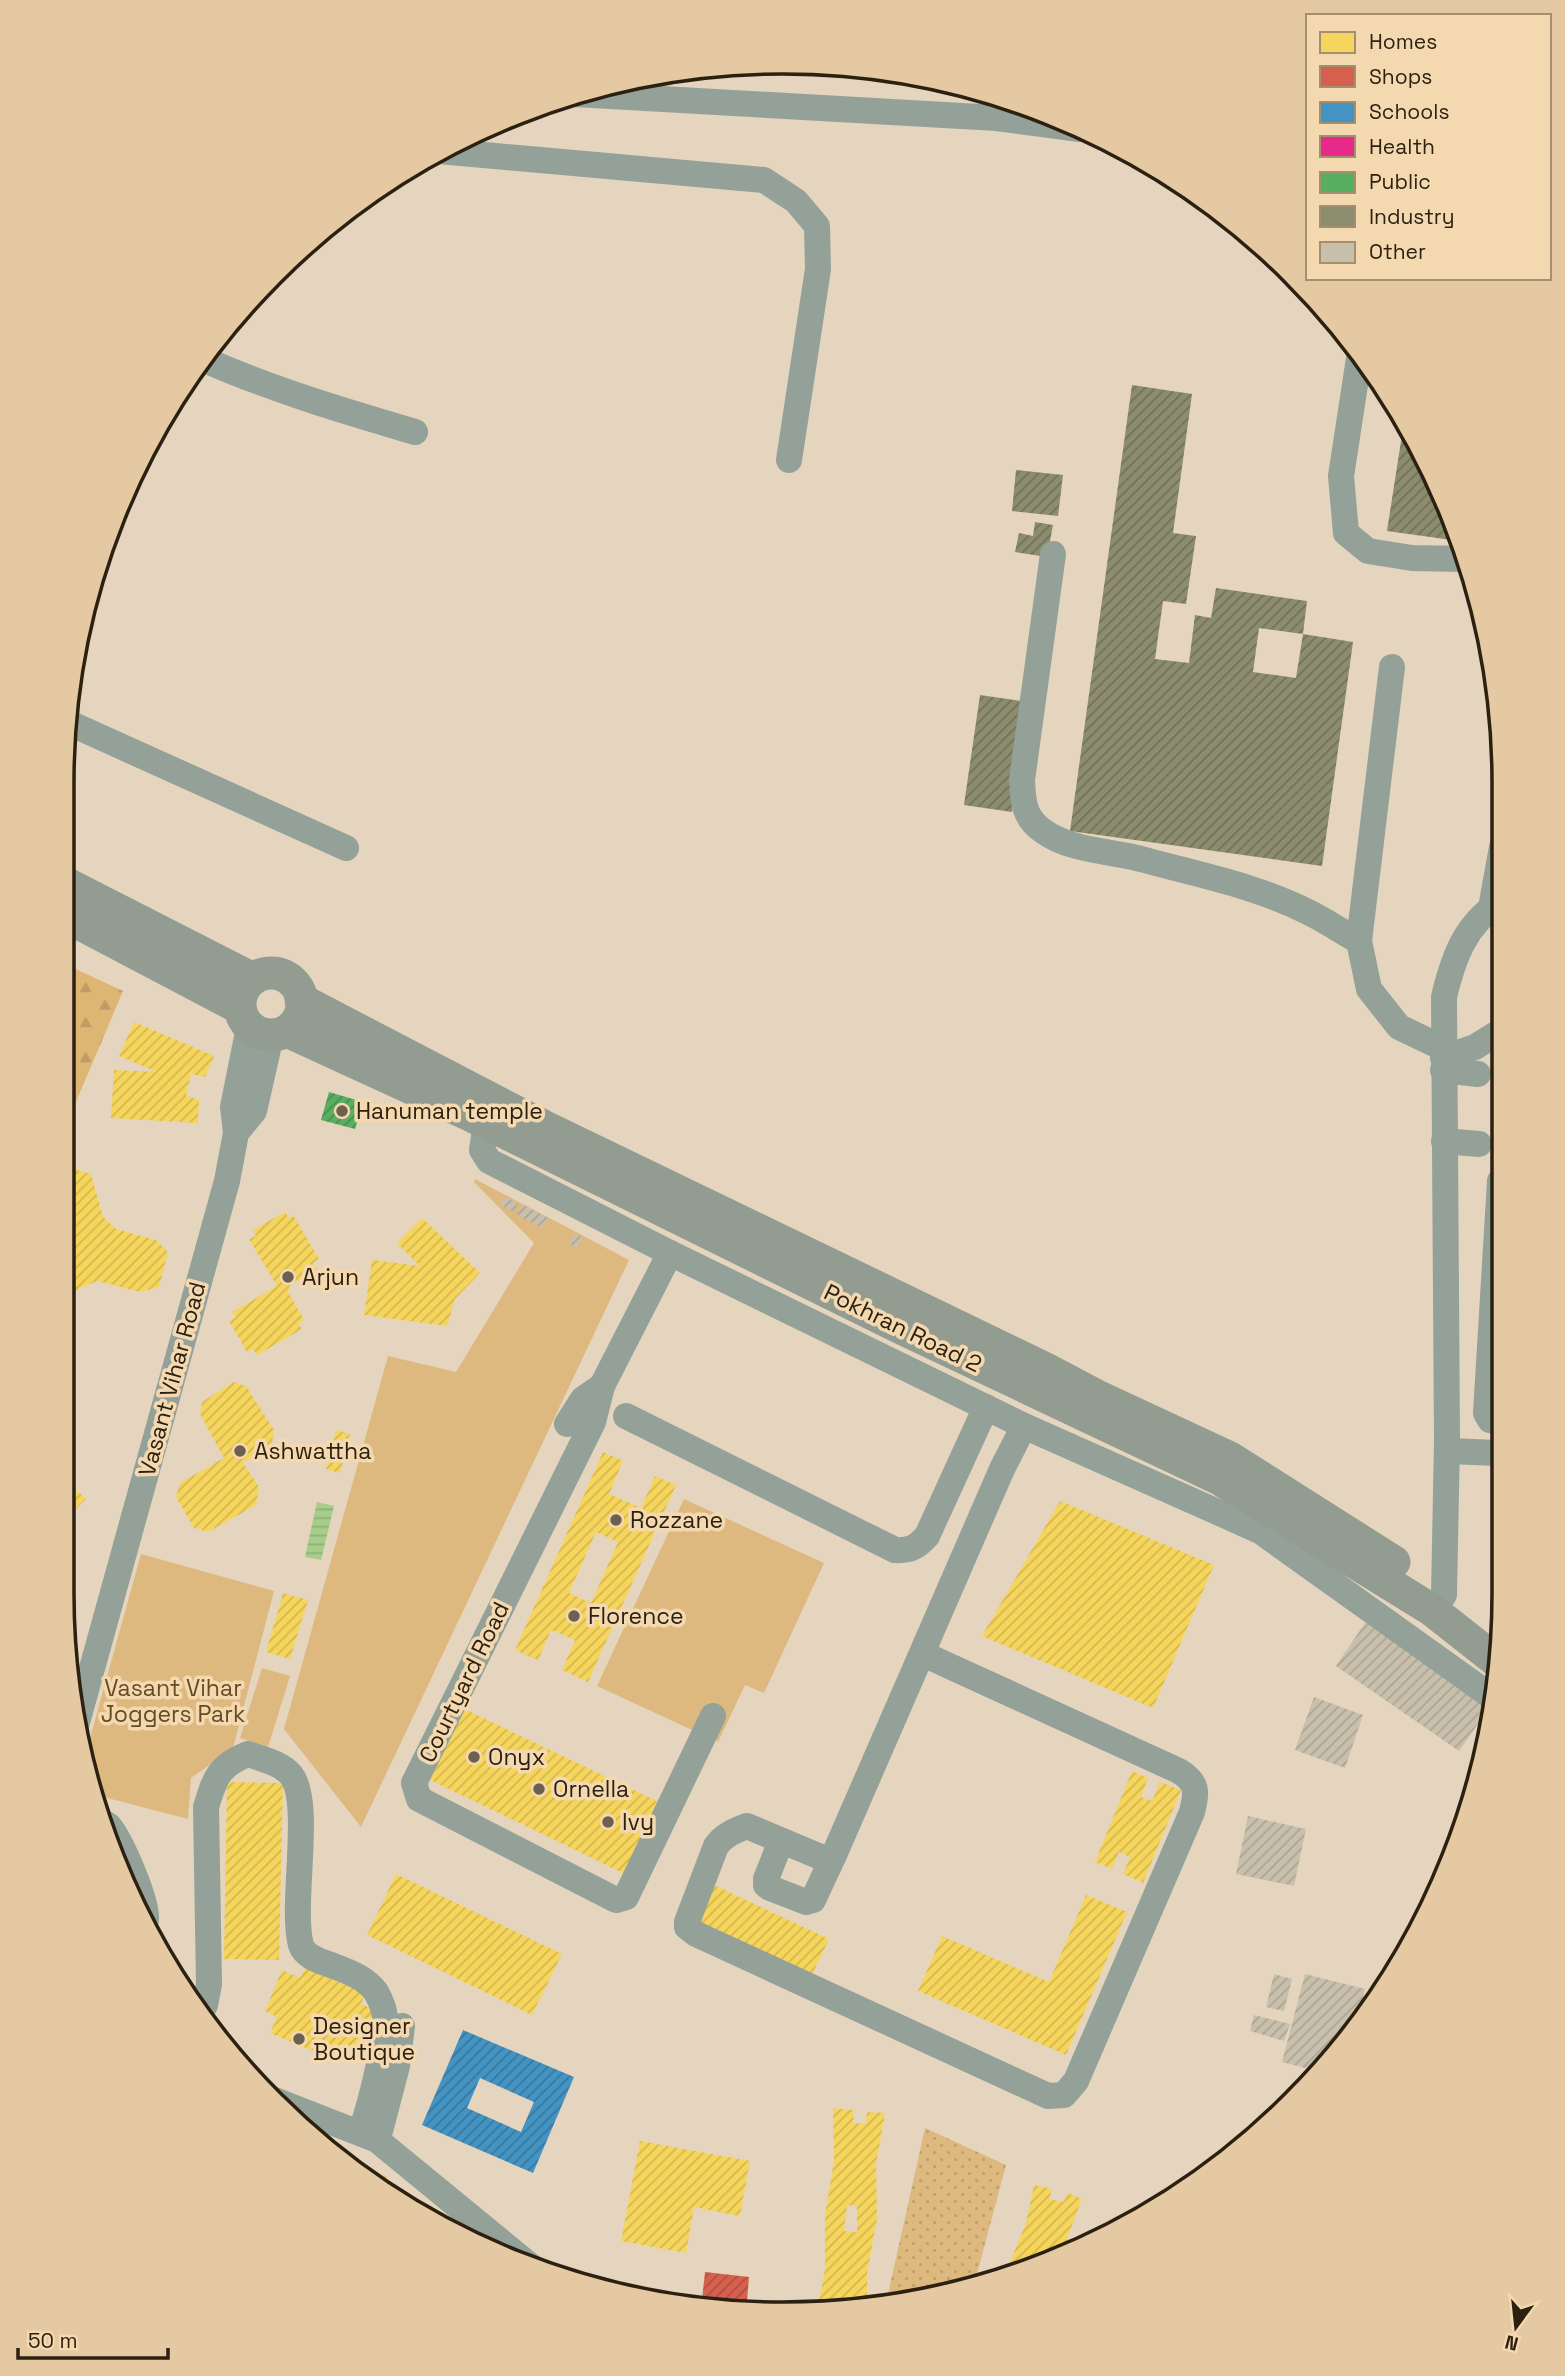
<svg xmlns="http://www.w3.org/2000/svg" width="1565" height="2376" viewBox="0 0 1565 2376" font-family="'Space Grotesk',sans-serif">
  <defs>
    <pattern id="grass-dots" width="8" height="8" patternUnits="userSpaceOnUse" patternTransform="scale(1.75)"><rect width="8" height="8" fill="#ddb97f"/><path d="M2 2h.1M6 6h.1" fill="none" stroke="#be9f6d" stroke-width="1.8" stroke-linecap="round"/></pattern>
    <pattern id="forest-firs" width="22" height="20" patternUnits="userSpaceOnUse" patternTransform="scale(1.75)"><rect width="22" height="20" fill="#ddb674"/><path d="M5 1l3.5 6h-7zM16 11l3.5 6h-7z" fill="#be9c63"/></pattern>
    <pattern id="water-rules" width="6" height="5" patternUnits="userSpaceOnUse" patternTransform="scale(1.75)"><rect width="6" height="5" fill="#a6cd8a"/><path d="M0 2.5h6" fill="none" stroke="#8fb076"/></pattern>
    <pattern id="homes-hatch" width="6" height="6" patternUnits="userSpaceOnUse" patternTransform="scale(1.75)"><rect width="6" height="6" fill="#f6d55c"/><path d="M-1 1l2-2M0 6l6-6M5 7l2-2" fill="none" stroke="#d3b74f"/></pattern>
    <pattern id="shops-hatch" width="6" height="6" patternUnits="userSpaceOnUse" patternTransform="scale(1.75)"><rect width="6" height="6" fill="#d6604d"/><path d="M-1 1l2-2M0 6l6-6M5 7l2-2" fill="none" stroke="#ae4f3f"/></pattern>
    <pattern id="schools-hatch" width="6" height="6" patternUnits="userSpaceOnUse" patternTransform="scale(1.75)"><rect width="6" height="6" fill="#4393c3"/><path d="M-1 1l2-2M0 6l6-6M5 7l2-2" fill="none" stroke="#38789d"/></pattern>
    <pattern id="health-hatch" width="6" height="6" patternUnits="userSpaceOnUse" patternTransform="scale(1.75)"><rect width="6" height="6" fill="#e7298a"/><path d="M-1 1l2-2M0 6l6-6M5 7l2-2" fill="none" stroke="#bb236f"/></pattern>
    <pattern id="public-hatch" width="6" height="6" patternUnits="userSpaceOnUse" patternTransform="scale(1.75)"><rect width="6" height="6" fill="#5aae61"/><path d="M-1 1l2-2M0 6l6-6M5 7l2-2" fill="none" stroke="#4b8d4f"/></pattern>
    <pattern id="industry-hatch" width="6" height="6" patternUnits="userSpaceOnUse" patternTransform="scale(1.75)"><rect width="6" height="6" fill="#8c8c6e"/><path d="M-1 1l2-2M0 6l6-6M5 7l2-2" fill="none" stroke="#737259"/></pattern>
    <pattern id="building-hatch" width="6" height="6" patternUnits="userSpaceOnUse" patternTransform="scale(1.75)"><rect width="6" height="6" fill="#c8c0ac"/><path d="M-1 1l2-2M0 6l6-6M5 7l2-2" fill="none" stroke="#aca593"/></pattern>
  </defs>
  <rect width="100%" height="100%" fill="#e5d5be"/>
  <polygon fill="url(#grass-dots)" points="925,2128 1006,2165 974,2285 924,2301 886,2303"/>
  <polygon fill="url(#forest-firs)" points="67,965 123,991 67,1123"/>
  <g fill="#ddb97f">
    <polygon points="475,1179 629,1260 361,1827 284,1729 388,1356 456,1372 534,1243 474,1182"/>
    <polygon points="684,1499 824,1563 764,1693 745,1685 718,1742 597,1686"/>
    <polygon points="141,1554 274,1591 233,1748 191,1778 188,1819 92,1794 84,1760"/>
    <polygon points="262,1668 290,1676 268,1747 240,1738"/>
  </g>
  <polygon fill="url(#water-rules)" points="317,1502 334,1506 321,1560 305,1557"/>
  <g fill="url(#homes-hatch)" fill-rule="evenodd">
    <polygon points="134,1022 214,1056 205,1077 191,1074 186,1096 199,1100 198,1123 111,1118 114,1070 157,1072 119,1056"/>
    <polygon points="70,1168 91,1174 103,1217 116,1229 156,1240 168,1252 159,1287 140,1292 98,1281 79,1288 67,1300 67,1169"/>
    <polygon points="285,1212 289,1218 293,1215 319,1259 313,1263 317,1269 290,1285 288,1292 304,1320 298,1323 302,1329 257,1355 253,1349 247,1352 229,1321 236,1317 232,1312 277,1286 249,1239 256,1236 253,1230"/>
    <polygon points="422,1218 480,1273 455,1299 447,1326 364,1315 372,1260 420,1266 397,1243"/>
    <polygon points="233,1382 246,1386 274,1430 272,1443 243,1463 259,1487 256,1505 208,1532 194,1528 176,1497 180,1483 224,1458 200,1414 202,1402"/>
    <polygon points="336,1430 350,1434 340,1473 326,1469"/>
    <path d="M603,1452L623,1461L609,1494L641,1508L655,1476L676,1485L588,1682L562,1670L575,1640L551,1630L538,1660L515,1650ZM596,1532L618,1542L591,1603L569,1593Z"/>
    <polygon points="67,1481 86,1499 67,1518"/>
    <polygon points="1060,1501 1214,1565 1153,1708 982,1636"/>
    <polygon points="283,1593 308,1600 290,1659 266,1652"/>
    <polygon points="458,1706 663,1804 629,1876 424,1777"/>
    <polygon points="1132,1771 1148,1778 1141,1797 1152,1801 1160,1782 1181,1790 1143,1883 1123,1874 1130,1857 1119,1852 1112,1869 1095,1862"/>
    <polygon points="227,1782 283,1783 279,1960 224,1959"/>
    <polygon points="396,1874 562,1954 532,2015 367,1935"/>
    <polygon points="714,1885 829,1939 809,1981 694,1927"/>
    <polygon points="1086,1895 1127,1912 1066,2055 918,1991 942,1936 1049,1982"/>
    <polygon points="305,1968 365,1993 361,2004 377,2011 358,2057 327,2045 323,2055 270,2033 277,2017 265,2011 282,1970 300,1978"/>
    <path d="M833,2108L854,2110L853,2123L866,2124L867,2112L885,2113L876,2165L877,2219L867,2273V2304L818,2308L825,2269V2215L834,2161ZM847,2205L857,2206V2232L844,2231Z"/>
    <polygon points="640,2141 750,2161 740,2216 694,2207 686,2253 621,2241"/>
    <polygon points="348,2163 386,2176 383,2188 342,2165"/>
    <polygon points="1034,2185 1052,2189 1049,2199 1063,2202 1068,2193 1082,2199 1068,2236 1064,2257 1042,2265 1044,2258 1035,2255 1031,2268 1008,2275 1011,2260 1026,2223"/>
  </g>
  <polygon fill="url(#shops-hatch)" points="705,2272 749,2277 746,2312 701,2309"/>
  <path fill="url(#schools-hatch)" fill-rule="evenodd" d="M463,2030L574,2077L533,2173L422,2125ZM480,2078L534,2102L521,2132L467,2108Z"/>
  <polygon fill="url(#health-hatch)" points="1498,1492 1498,1541 1496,1539 1491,1493"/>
  <polygon fill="url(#public-hatch)" points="329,1092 363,1102 355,1129 321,1120"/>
  <g fill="url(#industry-hatch)">
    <polygon points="1132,385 1192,394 1173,533 1196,536 1186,604 1163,601 1155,659 1189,663 1195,615 1211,618 1216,588 1307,601 1303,634 1259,628 1253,672 1296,678 1303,634 1353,642 1322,866 1070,831"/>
    <polygon points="1404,422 1430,464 1459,541 1387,531"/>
    <polygon points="1016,470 1063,475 1058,516 1012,511"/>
    <polygon points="1035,522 1053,525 1047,557 1015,552 1019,533 1033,536"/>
    <polygon points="980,695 1028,702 1012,812 964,805"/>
  </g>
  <g fill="url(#building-hatch)">
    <polygon points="505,1197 518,1204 514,1212 500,1205"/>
    <polygon points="522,1204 548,1218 543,1228 517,1215"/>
    <polygon points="574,1234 582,1237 576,1248 569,1244"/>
    <polygon points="1367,1620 1491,1705 1459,1751 1336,1666"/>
    <polygon points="1314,1697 1363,1715 1345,1768 1295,1750"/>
    <polygon points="1486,1738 1481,1757 1475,1751"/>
    <polygon points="1248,1816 1306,1829 1294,1886 1236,1874"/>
    <polygon points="1274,1974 1292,1979 1284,2011 1266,2007"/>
    <polygon points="1305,1974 1365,1989 1357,2021 1321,2072 1282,2062"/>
    <polygon points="1254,2015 1290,2024 1284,2041 1250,2031"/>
  </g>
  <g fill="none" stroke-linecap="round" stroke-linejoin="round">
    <g stroke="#93a199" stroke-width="26">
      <polyline points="575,94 997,118 1080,129"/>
      <polyline points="439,151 764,180 796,201 817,226 818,269 789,460"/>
      <polyline points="1360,352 1341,476 1346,533 1368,551 1412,558 1465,559"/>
      <path d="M205,360C273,390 344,411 415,432"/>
      <path d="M1053,554L1022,780C1023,802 1024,818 1043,831C1070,851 1113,851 1145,860C1199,875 1257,886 1308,912C1325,920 1342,932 1359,941"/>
      <polyline points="1392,667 1359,941 1369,989 1399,1027 1443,1048"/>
      <polyline points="67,722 346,848"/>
      <polyline points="1491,908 1502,847"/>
      <polyline points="1443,1058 1475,1047 1501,1031"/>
      <polyline points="1443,1070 1478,1074"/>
      <polyline points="486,1123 482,1150 489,1161 670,1253 1024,1426 1260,1531 1495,1699"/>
      <polyline points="236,1133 233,1107 249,1027"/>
      <polyline points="1444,1141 1479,1144"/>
      <polyline points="670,1253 602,1386 593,1422 414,1783 419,1799 616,1900 626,1897 713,1716"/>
      <path d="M626,1416L895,1550C910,1551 917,1547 927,1536L986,1407"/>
      <polyline points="1499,1421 1490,1420 1486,1413 1500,1181"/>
      <polyline points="567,1424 583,1399 602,1386"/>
      <polyline points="1447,1451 1499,1453"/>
      <path d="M1432,1610L1444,1595L1447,1441L1444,997C1453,959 1465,923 1501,902"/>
      <path d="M923,1654L1179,1771C1198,1783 1197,1791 1192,1812L1076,2081L1064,2095L1048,2096L696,1934L687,1927V1922L716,1846C724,1835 734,1831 747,1826L823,1858L834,1855L1002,1469L1024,1426"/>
      <polyline points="76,1726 227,1181 236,1133 254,1111 271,1036"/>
      <path d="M99,1821C102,1822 106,1823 109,1826C121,1840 148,1902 146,1920"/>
      <polyline points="781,1841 766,1879 766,1885 770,1888 806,1902 813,1900 834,1855"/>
      <path d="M200,2015L205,2005L209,1984L206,1807C215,1778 218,1766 248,1754C262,1759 281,1763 291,1775C313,1802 290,1906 301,1945C305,1957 320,1961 331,1965C347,1971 365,1977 376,1992C380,1999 384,2009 385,2017C386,2044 370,2105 361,2132"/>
      <polyline points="267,2097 377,2140 533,2268"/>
      <polyline points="380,2131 397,2066 402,2026"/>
    </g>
    <g stroke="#939c91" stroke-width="33">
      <polyline points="67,884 253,979"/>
      <polyline points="67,917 240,1008"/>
      <circle cx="271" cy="1004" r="31"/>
      <polyline points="301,1000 543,1126 1046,1369 1101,1398 1230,1458 1394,1562"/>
      <polyline points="287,1031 470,1115 901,1328 1218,1478 1432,1610 1498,1662"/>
    </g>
  </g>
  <g fill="#6d604e" stroke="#f4d8af" stroke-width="2.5">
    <circle cx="342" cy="1111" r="7"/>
    <circle cx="288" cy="1277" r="7"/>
    <circle cx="240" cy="1451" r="7"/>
    <circle cx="616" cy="1520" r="7"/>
    <circle cx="574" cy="1616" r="7"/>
    <circle cx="474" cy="1757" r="7"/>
    <circle cx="539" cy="1789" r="7"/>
    <circle cx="608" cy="1822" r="7"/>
    <circle cx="299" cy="2039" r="7"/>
  </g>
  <g text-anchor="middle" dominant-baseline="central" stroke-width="7" stroke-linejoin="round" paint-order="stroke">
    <g font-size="23" fill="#2c2111" stroke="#f4d8af" text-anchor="start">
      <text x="356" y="1111">Hanuman temple</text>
      <text x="302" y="1277">Arjun</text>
      <text x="254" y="1451">Ashwattha</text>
      <text x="630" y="1520">Rozzane</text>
      <text x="588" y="1616">Florence</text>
      <text x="488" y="1757">Onyx</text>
      <text x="553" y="1789">Ornella</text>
      <text x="622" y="1822">Ivy</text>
      <text x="313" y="2026">Designer<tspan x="313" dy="26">Boutique</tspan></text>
    </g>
    <g font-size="23" fill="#2c2111" stroke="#f4d8af">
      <text transform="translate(903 1328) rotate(26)">Pokhran Road 2</text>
      <text transform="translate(172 1379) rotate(-75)">Vasant Vihar Road</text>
      <text transform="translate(464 1682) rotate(-64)">Courtyard Road</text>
    </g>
    <g font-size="23" fill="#634b23" stroke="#f4d8af">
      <text x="173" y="1688">Vasant Vihar<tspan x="173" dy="26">Joggers Park</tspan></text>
    </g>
  </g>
  <path d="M0 0H1565V2376H0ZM783 74H783A709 709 0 0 1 1492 783V1593A709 709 0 0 1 783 2302H783A709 709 0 0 1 74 1593V783A709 709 0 0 1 783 74Z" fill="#e4c9a2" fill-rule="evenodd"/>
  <path fill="none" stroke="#2c2111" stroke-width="3.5" d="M783 74H783A709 709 0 0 1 1492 783V1593A709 709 0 0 1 783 2302H783A709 709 0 0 1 74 1593V783A709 709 0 0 1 783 74Z"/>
  <rect x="1306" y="14" width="245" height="266" fill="#f4d8af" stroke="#a48f70" stroke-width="2"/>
  <rect x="1320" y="32" width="35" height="21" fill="#f6d55c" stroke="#a48f70" stroke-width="2"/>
  <text x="1369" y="49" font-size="21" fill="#2c2111">Homes</text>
  <rect x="1320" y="66" width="35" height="21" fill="#d6604d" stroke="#a48f70" stroke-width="2"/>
  <text x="1369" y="84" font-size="21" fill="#2c2111">Shops</text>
  <rect x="1320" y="102" width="35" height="21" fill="#4393c3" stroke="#a48f70" stroke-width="2"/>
  <text x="1369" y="119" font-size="21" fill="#2c2111">Schools</text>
  <rect x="1320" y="136" width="35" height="21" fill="#e7298a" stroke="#a48f70" stroke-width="2"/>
  <text x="1369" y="154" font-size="21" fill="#2c2111">Health</text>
  <rect x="1320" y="172" width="35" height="21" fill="#5aae61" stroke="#a48f70" stroke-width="2"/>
  <text x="1369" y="189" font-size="21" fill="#2c2111">Public</text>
  <rect x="1320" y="206" width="35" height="21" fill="#8c8c6e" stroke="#a48f70" stroke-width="2"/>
  <text x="1369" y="224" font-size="21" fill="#2c2111">Industry</text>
  <rect x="1320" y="242" width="35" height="21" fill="#c8c0ac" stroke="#a48f70" stroke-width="2"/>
  <text x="1369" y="259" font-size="21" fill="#2c2111">Other</text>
  <g transform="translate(1516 2327) rotate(195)" stroke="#f4d8af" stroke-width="5" paint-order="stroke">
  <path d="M0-5L12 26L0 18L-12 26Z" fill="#2c2111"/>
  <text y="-10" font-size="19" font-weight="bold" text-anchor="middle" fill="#2c2111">N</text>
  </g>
  <path d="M18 2348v10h150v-10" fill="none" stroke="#2c2111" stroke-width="3.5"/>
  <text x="28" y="2348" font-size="21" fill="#2c2111" stroke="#f4d8af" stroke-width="5" paint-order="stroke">50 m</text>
</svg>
